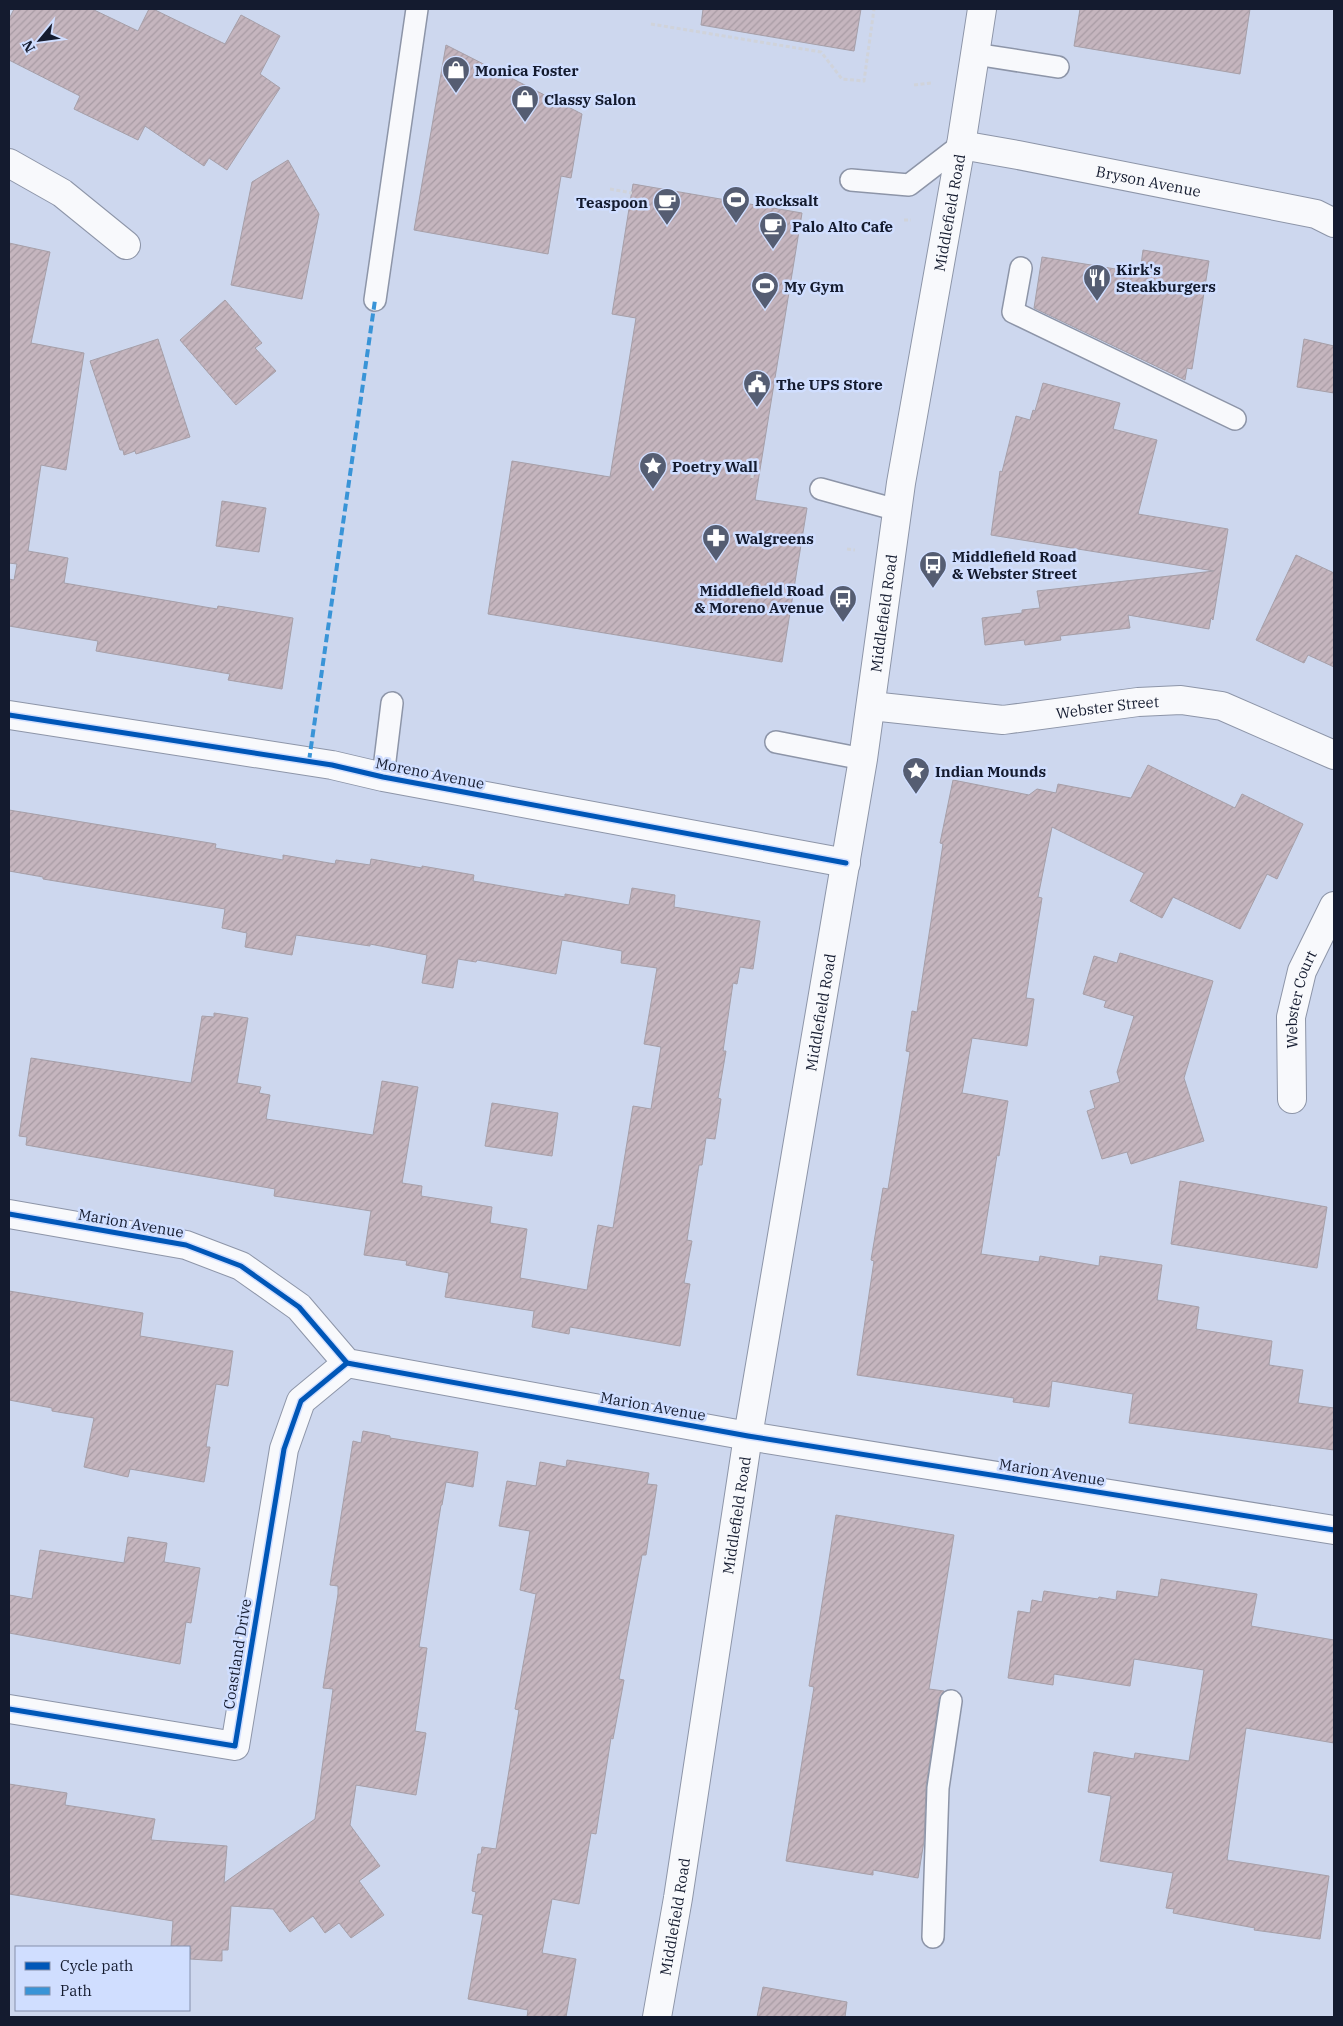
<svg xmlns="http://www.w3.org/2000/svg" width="1343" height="2026" viewBox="0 0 1343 2026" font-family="'IBM Plex Serif',serif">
  <defs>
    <pattern id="building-hatch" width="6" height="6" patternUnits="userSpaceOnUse" patternTransform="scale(1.25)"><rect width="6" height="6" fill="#c5b5be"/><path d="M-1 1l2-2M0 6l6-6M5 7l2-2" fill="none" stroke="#a89ba4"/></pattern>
  </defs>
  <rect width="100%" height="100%" fill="#cdd7ee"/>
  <g fill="url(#building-hatch)" stroke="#a69fa8">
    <polygon points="14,9 92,9 138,31 149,9 153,9 225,44 241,15 280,36 260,74 280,88 227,170 209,158 204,166 145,126 138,140 74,109 80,96 9,60 9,19"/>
    <polygon points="703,9 861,9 854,51 701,25"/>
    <polygon points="1080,9 1250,9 1240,74 1074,46"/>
    <polygon points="446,45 582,114 571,178 561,176 548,254 414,230"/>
    <polygon points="288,160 319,214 302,299 231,285 252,182"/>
    <polygon points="633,184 802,213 755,500 807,508 782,662 488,614 512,461 610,477 636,318 612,314"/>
    <polygon points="9,243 50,252 31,343 84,353 66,470 41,465 28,551 68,558 64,583 217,609 218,606 293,618 282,689 228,680 230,674 96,651 98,641 9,626 9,579 14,580 17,564 9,563"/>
    <polygon points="1143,250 1209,261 1192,369 1187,368 1185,380 1034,308 1042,257 1140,273"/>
    <polygon points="225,300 262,343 255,348 276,371 236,405 180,340"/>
    <polygon points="158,339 190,437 136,454 135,451 124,455 123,450 120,450 90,361"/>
    <polygon points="1304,339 1334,346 1334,393 1297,387"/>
    <polygon points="1043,383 1120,403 1113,429 1157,440 1138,514 1228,529 1213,620 1211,618 1209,629 1128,615 1130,628 1060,636 1061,640 1025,645 1024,640 985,645 982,618 1022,613 1022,610 1040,608 1037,591 1214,571 991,535 1000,471 1002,472 1016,416 1030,420 1033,410 1035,411"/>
    <polygon points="222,501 266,508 259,552 216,546"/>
    <polygon points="1296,555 1334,573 1334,667 1308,655 1304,663 1256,640"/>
    <polygon points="1148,765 1235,808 1242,794 1303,824 1277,879 1267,874 1240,929 1173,897 1162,918 1130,901 1144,873 1052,827 1038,897 1042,898 1026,998 1034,999 1027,1046 972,1038 962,1093 1008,1101 999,1156 997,1155 981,1254 1039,1262 1040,1256 1099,1266 1100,1256 1162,1265 1157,1300 1199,1307 1196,1329 1272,1341 1269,1365 1303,1370 1298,1403 1334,1408 1334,1450 1129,1423 1133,1394 1052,1381 1049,1407 1013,1402 1014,1398 857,1375 874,1261 871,1260 883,1188 888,1189 910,1052 906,1051 912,1011 917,1012 943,844 940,843 953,780 1029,795 1037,789 1056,793 1058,784 1131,798"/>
    <polygon points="9,810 216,844 215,848 283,860 283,855 335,864 336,860 370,865 371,859 422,868 422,866 474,875 473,881 565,897 565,894 629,905 632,888 675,895 674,907 760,921 753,969 740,967 737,984 733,983 723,1051 726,1051 718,1098 721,1099 715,1139 706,1138 702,1165 699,1165 687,1240 692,1241 684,1283 690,1284 680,1346 570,1327 569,1334 532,1327 534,1311 445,1297 449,1273 406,1265 407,1261 364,1255 371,1211 274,1196 275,1189 26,1145 27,1137 19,1136 31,1058 191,1083 202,1016 214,1017 214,1013 248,1018 237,1083 261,1087 259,1093 270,1095 266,1119 373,1135 382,1081 418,1087 402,1183 422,1186 421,1196 492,1207 490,1223 527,1229 520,1278 587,1290 598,1225 613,1228 633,1106 651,1109 661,1047 644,1044 657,968 621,963 622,951 562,940 556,974 477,960 476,962 458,959 453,988 422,983 427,955 370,944 370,946 296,935 292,955 245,947 247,933 222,928 225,909 43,879 43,877 9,871"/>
    <polygon points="1120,953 1213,981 1184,1078 1204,1141 1131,1164 1127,1152 1102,1159 1087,1111 1095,1108 1090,1091 1120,1082 1117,1072 1134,1016 1104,1007 1106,1001 1083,994 1094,956 1117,963"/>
    <polygon points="492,1103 558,1113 552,1156 485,1146"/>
    <polygon points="1180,1181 1327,1207 1317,1268 1171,1244"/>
    <polygon points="9,1291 143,1313 140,1336 233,1351 228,1386 216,1384 206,1447 210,1447 204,1482 130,1469 128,1477 84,1467 94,1418 52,1411 52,1408 9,1400"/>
    <polygon points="363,1431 390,1436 390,1438 478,1452 473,1487 446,1482 442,1505 441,1505 419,1647 427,1648 415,1731 426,1733 416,1795 356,1785 350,1825 380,1866 359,1881 384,1915 351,1938 339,1923 325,1933 313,1916 290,1932 273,1909 231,1906 228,1950 222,1950 222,1961 190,1959 191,1948 171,1946 173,1921 9,1894 9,1784 67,1793 65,1805 155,1819 151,1840 227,1846 224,1883 315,1819 333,1689 323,1688 338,1594 338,1586 330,1585 353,1441 361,1443"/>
    <polygon points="567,1460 649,1473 647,1484 657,1485 646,1555 642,1555 619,1679 624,1680 613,1739 611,1738 596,1834 591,1833 579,1904 552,1899 542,1953 576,1959 566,2017 527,2017 528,2010 468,1999 483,1915 472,1913 476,1892 472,1891 478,1854 481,1854 482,1847 496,1849 519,1710 515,1709 536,1594 520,1590 530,1531 499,1526 507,1481 536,1486 540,1462 566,1467"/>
    <polygon points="836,1515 954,1535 929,1689 944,1691 939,1699 926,1786 924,1841 918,1878 873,1870 873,1875 786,1861 814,1687 809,1686"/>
    <polygon points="128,1537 167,1543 164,1562 200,1568 191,1623 186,1622 180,1664 9,1633 9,1595 32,1599 40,1550 124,1563"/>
    <polygon points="1161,1579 1257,1594 1251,1626 1334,1640 1334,1743 1246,1728 1227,1860 1329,1876 1320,1939 1254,1930 1255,1928 1173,1913 1174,1909 1166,1908 1173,1873 1100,1861 1111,1796 1088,1792 1094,1752 1134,1759 1135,1753 1189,1761 1204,1670 1134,1659 1130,1686 1054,1674 1053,1685 1008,1678 1018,1611 1030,1613 1032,1600 1042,1602 1044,1591 1098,1599 1099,1597 1116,1600 1117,1591 1158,1597"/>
    <polygon points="763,1987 847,2002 845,2017 757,2017"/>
  </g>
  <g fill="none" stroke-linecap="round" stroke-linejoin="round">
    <defs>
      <g id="service">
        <polyline points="975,54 1058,67"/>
        <polyline points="851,180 909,185 961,145"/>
        <polyline points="1021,268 1013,312 1235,419"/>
        <polyline points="375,300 417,9"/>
        <polyline points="821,489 897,510"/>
        <polyline points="776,742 863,759"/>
        <polyline points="383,777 392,703"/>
        <polyline points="933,1937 938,1788 951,1701"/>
      </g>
      <g id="minor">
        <path id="s1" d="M961,145L1018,155L1316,214L1334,223"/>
        <polyline points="9,163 62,193 126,245"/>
        <path id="s2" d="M871,706L1003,720L1138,702L1181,700L1222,706L1334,755"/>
        <polyline points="9,715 332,765 383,777 846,863"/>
        <path id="s3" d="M1292,1099L1291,1017L1302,971L1334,906"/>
        <polyline points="9,1214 186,1245 241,1266 299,1307 347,1363 748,1436 1334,1530"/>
        <polyline points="9,1709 235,1746 284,1449 301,1401 347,1363"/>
      </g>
      <g id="secondary">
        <path id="s4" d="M657,2017L678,1898L748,1436L863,759L901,483L961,145L982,9"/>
      </g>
    </defs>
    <use href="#service" stroke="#8d95a8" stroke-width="24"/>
    <use href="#minor" stroke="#8d95a8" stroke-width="30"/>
    <use href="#secondary" stroke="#8d95a8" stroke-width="30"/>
    <g stroke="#d0d3da" stroke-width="3" stroke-dasharray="4 2.5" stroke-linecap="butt">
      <polyline points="651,24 821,52 842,79 864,81 874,9"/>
      <polyline points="914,85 931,83"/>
      <polyline points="610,189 632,193"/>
      <polyline points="904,220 911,220"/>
      <polyline points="752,478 753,469"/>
      <polyline points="847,549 855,550"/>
      <polyline points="939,563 946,565"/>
    </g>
    <use href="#service" stroke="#f8f9fc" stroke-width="21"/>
    <use href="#minor" stroke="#f8f9fc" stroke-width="28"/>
    <use href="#secondary" stroke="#f8f9fc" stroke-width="28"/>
    <polyline stroke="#3994d7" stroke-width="4" stroke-dasharray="8 4" stroke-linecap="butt" points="309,761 375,300"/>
    <defs>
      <g id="cycleway">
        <polyline points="9,715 332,765 383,777 846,863"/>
        <polyline points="9,1214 186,1245 241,1266 299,1307 347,1363 748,1436 1334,1530"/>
        <polyline points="9,1709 235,1746 284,1449 301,1401 347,1363"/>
      </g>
    </defs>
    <use href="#cycleway" stroke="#d0deff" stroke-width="8"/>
    <use href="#cycleway" stroke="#0057b8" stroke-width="5"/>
  </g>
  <defs>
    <symbol id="shop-pin" viewBox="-11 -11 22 30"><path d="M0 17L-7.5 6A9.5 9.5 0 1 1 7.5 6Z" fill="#555d72" stroke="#d0deff"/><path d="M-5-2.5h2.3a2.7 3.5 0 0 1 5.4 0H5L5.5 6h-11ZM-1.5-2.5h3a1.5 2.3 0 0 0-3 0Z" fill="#fff"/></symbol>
    <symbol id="stadium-pin" viewBox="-11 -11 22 30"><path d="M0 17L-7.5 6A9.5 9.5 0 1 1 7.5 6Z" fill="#555d72" stroke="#d0deff"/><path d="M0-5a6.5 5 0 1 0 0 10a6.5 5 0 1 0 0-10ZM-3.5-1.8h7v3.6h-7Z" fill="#fff"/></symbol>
    <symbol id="cafe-pin" viewBox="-11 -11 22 30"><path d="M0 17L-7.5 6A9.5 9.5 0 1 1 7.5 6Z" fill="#555d72" stroke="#d0deff"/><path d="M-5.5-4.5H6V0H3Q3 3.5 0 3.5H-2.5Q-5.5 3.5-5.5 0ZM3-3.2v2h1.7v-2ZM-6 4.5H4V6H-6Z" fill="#fff"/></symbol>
    <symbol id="restaurant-pin" viewBox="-11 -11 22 30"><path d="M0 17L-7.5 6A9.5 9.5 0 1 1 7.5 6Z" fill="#555d72" stroke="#d0deff"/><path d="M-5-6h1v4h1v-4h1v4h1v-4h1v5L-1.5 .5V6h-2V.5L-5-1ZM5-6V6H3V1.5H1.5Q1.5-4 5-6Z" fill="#fff"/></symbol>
    <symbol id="civic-pin" viewBox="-11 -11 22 30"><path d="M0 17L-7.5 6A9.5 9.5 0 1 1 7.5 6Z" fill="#555d72" stroke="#d0deff"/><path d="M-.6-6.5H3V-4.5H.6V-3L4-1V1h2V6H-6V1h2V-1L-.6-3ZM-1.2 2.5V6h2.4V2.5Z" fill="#fff"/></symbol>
    <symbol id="sight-pin" viewBox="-11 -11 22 30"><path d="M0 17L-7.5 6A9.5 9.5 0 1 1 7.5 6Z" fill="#555d72" stroke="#d0deff"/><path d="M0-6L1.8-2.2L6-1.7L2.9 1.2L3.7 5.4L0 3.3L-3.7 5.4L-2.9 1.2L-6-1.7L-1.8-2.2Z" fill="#fff"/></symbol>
    <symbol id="pharmacy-pin" viewBox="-11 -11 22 30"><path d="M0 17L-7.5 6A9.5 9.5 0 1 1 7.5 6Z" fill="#555d72" stroke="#d0deff"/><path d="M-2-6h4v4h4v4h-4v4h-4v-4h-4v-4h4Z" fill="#fff"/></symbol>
    <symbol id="bus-pin" viewBox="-11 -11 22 30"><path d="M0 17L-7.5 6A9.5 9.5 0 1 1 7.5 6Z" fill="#555d72" stroke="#d0deff"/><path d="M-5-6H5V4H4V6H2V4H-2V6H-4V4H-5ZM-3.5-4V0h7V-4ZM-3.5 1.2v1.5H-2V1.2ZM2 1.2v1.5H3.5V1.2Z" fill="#fff"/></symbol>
  </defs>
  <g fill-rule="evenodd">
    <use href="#shop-pin" x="440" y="54" width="32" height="43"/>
    <use href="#shop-pin" x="509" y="83" width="32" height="43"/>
    <use href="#stadium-pin" x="720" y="184" width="32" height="43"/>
    <use href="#cafe-pin" x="651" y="186" width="32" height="43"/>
    <use href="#cafe-pin" x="757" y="210" width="32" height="43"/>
    <use href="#restaurant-pin" x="1081" y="262" width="32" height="43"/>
    <use href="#stadium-pin" x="749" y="270" width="32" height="43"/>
    <use href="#civic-pin" x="741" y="368" width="32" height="43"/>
    <use href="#sight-pin" x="637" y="450" width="32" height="43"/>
    <use href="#pharmacy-pin" x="700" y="522" width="32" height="43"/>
    <use href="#bus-pin" x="917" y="549" width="32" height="43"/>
    <use href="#bus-pin" x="827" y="583" width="32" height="43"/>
    <use href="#sight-pin" x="900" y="755" width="32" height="43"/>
  </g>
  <g text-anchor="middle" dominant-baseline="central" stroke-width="5" stroke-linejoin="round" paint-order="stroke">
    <g font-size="15" font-weight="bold" fill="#141b2f" stroke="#d0deff" text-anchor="start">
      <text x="475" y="70">Monica Foster</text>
      <text x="544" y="99">Classy Salon</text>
      <text x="755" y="200">Rocksalt</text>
      <text x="648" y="202" text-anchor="end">Teaspoon</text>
      <text x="792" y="226">Palo Alto Cafe</text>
      <text x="1116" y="269">Kirk's<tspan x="1116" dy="17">Steakburgers</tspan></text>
      <text x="784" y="286">My Gym</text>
      <text x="776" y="384">The UPS Store</text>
      <text x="672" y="466">Poetry Wall</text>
      <text x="735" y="538">Walgreens</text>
      <text x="952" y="556">Middlefield Road<tspan x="952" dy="17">&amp; Webster Street</tspan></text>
      <text x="824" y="590" text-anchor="end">Middlefield Road<tspan x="824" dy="17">&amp; Moreno Avenue</tspan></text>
      <text x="935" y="771">Indian Mounds</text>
    </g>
    <g font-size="15" fill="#141b2f" stroke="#d0deff">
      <text stroke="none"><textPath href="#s1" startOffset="191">Bryson Avenue</textPath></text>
      <text stroke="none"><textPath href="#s4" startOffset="1828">Middlefield Road</textPath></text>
      <text stroke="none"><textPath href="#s4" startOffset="1422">Middlefield Road</textPath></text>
      <text stroke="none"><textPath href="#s2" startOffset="238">Webster Street</textPath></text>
      <text transform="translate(430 773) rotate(11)">Moreno Avenue</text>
      <text stroke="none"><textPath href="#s3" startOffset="101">Webster Court</textPath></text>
      <text stroke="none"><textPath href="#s4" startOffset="1018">Middlefield Road</textPath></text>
      <text transform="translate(131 1223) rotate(10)">Marion Avenue</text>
      <text transform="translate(653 1406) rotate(10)">Marion Avenue</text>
      <text transform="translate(1052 1472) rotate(9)">Marion Avenue</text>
      <text stroke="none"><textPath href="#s4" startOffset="508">Middlefield Road</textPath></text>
      <text transform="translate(237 1654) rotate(-81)">Coastland Drive</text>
      <text stroke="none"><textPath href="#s4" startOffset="102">Middlefield Road</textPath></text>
    </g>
  </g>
  <rect width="1343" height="2026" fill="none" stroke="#141b2f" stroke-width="20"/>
  <rect x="15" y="1946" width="175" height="65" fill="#d0deff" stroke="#8590ac"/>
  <rect x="25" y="1962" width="25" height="8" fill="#0057b8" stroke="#8590ac"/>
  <text x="60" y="1971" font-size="15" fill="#141b2f">Cycle path</text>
  <rect x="25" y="1987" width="25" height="8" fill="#3994d7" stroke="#8590ac"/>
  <text x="60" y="1996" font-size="15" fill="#141b2f">Path</text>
  <g transform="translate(40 40) rotate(241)" stroke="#d0deff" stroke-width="4" paint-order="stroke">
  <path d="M0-4L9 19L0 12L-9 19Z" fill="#141b2f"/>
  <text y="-8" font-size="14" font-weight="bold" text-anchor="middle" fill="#141b2f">N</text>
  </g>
</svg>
